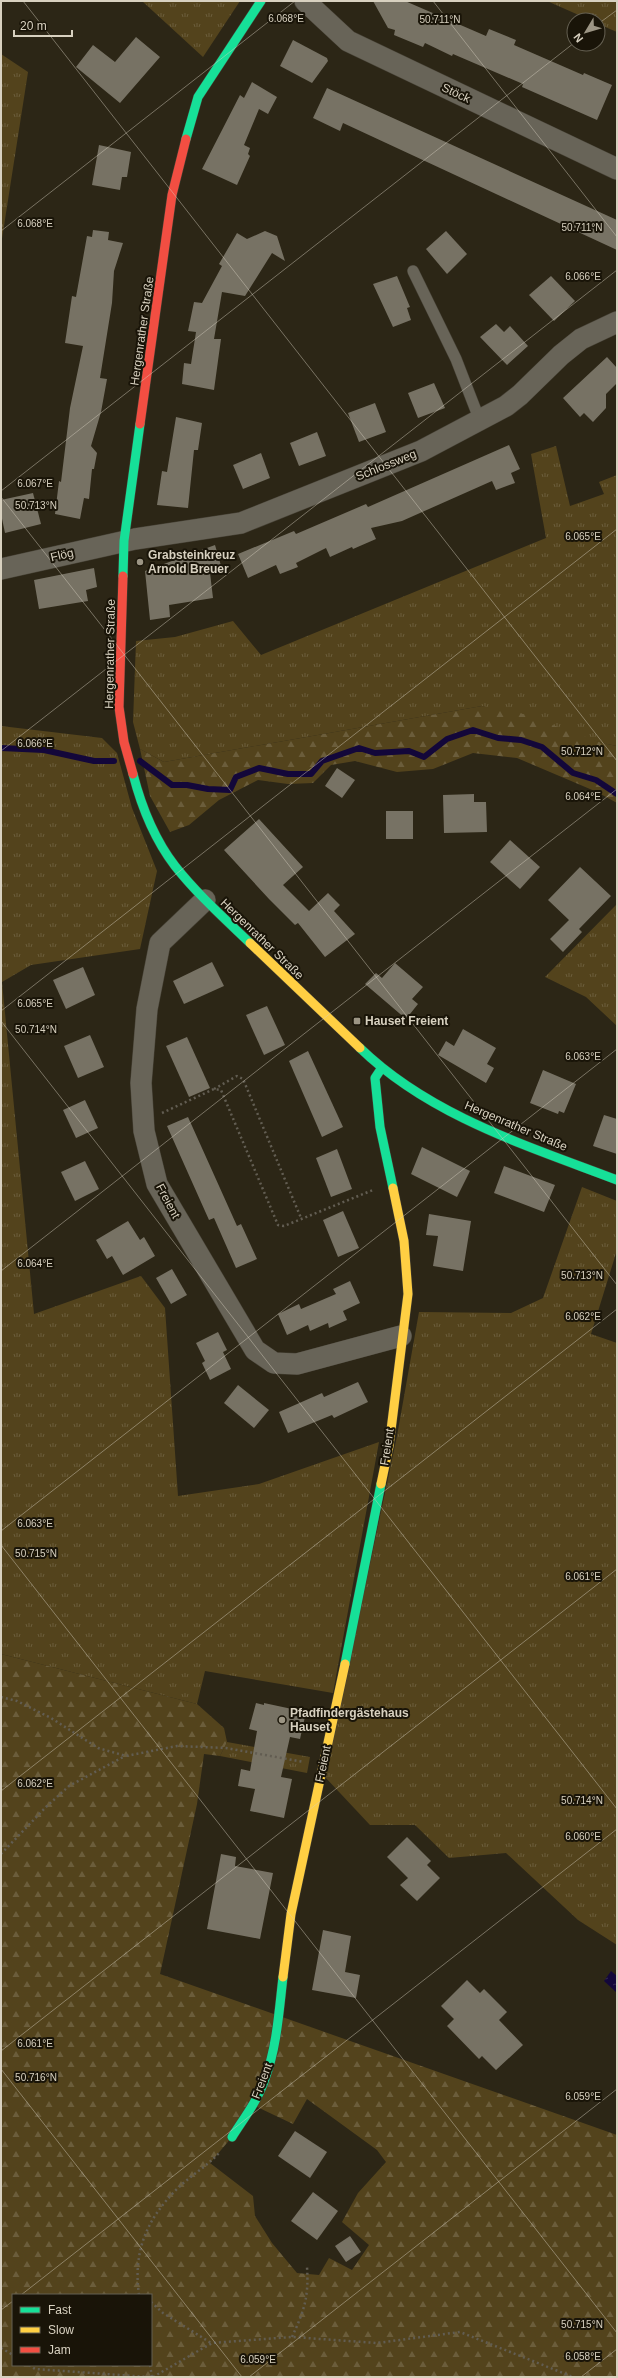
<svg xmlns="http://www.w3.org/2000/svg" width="618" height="2378" viewBox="0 0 618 2378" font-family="Helvetica,sans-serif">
  <defs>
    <pattern id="grass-tufts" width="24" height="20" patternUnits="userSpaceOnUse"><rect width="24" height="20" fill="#53431c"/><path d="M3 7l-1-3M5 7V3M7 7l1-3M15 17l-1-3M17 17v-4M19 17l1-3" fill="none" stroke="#6b5d3b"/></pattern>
    <pattern id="forest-firs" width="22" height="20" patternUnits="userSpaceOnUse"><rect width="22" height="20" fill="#53431c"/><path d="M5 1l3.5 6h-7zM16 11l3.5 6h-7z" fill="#6b5d3b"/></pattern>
    <pattern id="water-ripples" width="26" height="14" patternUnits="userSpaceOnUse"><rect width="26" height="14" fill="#13073a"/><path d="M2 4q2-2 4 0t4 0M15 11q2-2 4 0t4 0" fill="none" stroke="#352a55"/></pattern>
  </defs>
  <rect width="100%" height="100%" fill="#2c2616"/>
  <g fill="url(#grass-tufts)">
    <polygon points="142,1 240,1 203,57"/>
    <polygon points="547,1 617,1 617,32 598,24 598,20 590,20"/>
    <polygon points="1,54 28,72 1,245"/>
    <polygon points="556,446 570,506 604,494 599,482 617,475 617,746 602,743 482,706 164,762 140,749 133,722 136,641 175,637 233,621 261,655 546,538 531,454"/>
    <polygon points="1,726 102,738 117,753 132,808 157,871 140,949 31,965 2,982 34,1314 141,1276 165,1308 178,1496 259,1484 379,1442 333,1693 205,1671 197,1704 1,1654"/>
    <polygon points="617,904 617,1026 586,997 545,977"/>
    <polygon points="582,1187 617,1201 617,1250 591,1334 617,1343 617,1945 578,1920 506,1853 449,1858 415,1825 370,1825 325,1777 397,1436 419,1312 511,1313 543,1298"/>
    <polygon points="227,1742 310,1757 307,1773 220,1756"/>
  </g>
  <g fill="url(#forest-firs)" fill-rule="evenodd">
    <polygon points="482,706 523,714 602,743 617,746 617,803 597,792 517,758 473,753 433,769 397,772 355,761 331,765 313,783 288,784 258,780 219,800 189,825 170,832 150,796 140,749 164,762"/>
    <path d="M1,1654L197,1704L224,1728L227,1742L220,1756L204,1754L197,1804L160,1974L617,2135V2377H1ZM307,2099L377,2150L386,2162L358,2193L342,2222L369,2245L352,2270L329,2258L319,2275L297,2273L272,2243L255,2216L253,2196L210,2163L232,2137L253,2105L293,2124ZM13,2295H151V2365H13Z"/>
  </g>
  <polygon fill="url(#water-ripples)" points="611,1971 617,1976 617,1993 604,1981"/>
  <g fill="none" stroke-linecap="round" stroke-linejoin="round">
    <g stroke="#13073a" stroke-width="6">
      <polyline points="1,748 44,750 94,761 114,761"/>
      <polyline points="140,761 172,785 187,785 208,789 230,790 236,777 259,768 288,774 311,774 322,761 359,748 375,753 409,751 424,757 447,739 473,730 498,738 521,740 542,747 573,773 596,780 617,794"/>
    </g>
  </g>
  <g fill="#777264">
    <polygon points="373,1 405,1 486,36 489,29 516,40 514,45 583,75 584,73 612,85 597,120 522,87 523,84 453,54 452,56 425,43 423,47 394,35 395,30 388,28"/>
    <polygon points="136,37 160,57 120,103 76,67 93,45 115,62"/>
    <polygon points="293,40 327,58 328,61 312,83 280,66"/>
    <polygon points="252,82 277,97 268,114 259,109 244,145 250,148 248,154 250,156 237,185 202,169 240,95 244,98"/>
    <polygon points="327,88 617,220 617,250 343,123 340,131 313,118"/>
    <polygon points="99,145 131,152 127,177 122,177 120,190 92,185"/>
    <polygon points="93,230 109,232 108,240 123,243 114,271 112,303 100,378 107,379 101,412 91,446 97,453 94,469 92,469 89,499 84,498 80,519 55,514 59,481 61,482 70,408 83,346 65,343 72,296 76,297 87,236 92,237"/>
    <polygon points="265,231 277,236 285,261 272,253 245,296 222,292 214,339 221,339 214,390 182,384 184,363 191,364 196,332 188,331 194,302 202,303 222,266 219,264 237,233 247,239"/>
    <polygon points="446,231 467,254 447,274 426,249"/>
    <polygon points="397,276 410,307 407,308 411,320 393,327 373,284"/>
    <polygon points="551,276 575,301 554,321 529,295"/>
    <polygon points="496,324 504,332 510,326 528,346 507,365 480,337"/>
    <polygon points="607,357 617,368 617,383 606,394 606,408 593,422 584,413 580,417 563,398"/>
    <polygon points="434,383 445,408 418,418 408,393"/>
    <polygon points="375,403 386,432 359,442 348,413"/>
    <polygon points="176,417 202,423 198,450 194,450 188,508 157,505 162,471 167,472"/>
    <polygon points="317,432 326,456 299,466 290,443"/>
    <polygon points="509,445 520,469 511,473 515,483 496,490 492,481 402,521 371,528 376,539 353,549 352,547 330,557 326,548 296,563 298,567 280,574 276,565 248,578 238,554 294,531 296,534 366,504 368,507"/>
    <polygon points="261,453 270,478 243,489 233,465"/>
    <polygon points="33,493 41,524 5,533 1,514 1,500"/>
    <polygon points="215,545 222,569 210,573 213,598 169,605 170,617 150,620 145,571"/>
    <polygon points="94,568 97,587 86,590 88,601 39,609 34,580"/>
    <polygon points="337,768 355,780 342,798 325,786"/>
    <polygon points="474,794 474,802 486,802 487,832 444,833 443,795"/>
    <rect x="386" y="811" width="27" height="28"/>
    <polygon points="259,819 303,867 283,885 309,911 328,893 340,905 334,911 355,934 325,957 298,923 295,925 269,899 224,850"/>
    <polygon points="510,840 540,867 520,889 490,862"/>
    <polygon points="580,867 611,896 579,929 582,932 563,952 550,939 569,920 548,900"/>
    <polygon points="212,962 224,986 184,1004 173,981"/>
    <polygon points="395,963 423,987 412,999 418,1004 406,1019 365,984 376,973 382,978"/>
    <polygon points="83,967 95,995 66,1009 53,980"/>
    <polygon points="267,1006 285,1045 264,1055 246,1015"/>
    <polygon points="463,1029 496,1048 487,1064 494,1068 486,1083 438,1055 446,1041 454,1046"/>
    <polygon points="90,1035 104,1067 78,1078 64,1046"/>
    <polygon points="187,1037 210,1088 189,1097 166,1046"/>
    <polygon points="308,1051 343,1127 322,1137 289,1061"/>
    <polygon points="543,1070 576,1084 564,1113 559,1111 558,1114 530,1103"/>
    <polygon points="85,1100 98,1128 76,1138 63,1110"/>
    <polygon points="604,1115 617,1119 617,1154 593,1146"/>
    <polygon points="188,1117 237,1226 241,1224 257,1259 236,1268 214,1218 209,1220 167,1126"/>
    <polygon points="422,1147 470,1171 457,1197 411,1174"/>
    <polygon points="337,1149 352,1189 331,1197 316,1158"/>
    <polygon points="85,1161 99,1189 75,1201 61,1172"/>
    <polygon points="504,1166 555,1185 544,1212 494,1193"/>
    <polygon points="343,1211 359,1248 338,1257 323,1220"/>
    <polygon points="429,1214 471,1221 463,1271 433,1266 438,1236 426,1235"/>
    <polygon points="128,1221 140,1240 144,1237 155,1256 123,1275 112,1256 107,1259 96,1240"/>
    <polygon points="172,1269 187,1295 171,1304 156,1278"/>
    <polygon points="350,1281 360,1303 343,1311 347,1320 329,1328 328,1323 310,1331 308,1325 287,1335 278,1314 299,1304 301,1309 336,1294 333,1289"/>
    <polygon points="218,1332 227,1350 223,1352 231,1369 210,1380 202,1363 205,1361 196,1343"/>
    <polygon points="358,1382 368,1402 334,1418 332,1415 288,1433 279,1412 322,1393 324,1397"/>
    <polygon points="238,1385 269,1410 254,1428 224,1403"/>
    <polygon points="256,1703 264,1705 264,1703 306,1712 300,1739 290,1737 281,1777 292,1779 284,1818 250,1811 255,1789 238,1786 241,1769 250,1771 257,1731 249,1729"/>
    <polygon points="407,1837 431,1861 427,1865 440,1878 417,1901 400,1885 408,1878 387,1857"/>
    <polygon points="221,1854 236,1857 235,1866 273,1873 260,1939 207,1929"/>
    <polygon points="323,1930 351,1936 345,1972 360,1975 356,1998 312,1990"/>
    <polygon points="467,1980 480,1993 484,1989 507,2012 499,2020 523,2045 496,2070 482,2056 479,2059 447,2026 454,2019 441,2006"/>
    <polygon points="295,2131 327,2152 310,2178 278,2156"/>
    <polygon points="313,2192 338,2211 317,2240 291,2221"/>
    <polygon points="350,2236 361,2252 346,2262 335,2246"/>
  </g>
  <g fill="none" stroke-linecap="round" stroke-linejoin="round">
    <defs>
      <polyline id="lane" points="413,271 456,359 480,421"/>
      <g id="street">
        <polyline points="305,1 348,41 617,169"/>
        <polyline points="1,569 135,539 241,523 421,451 506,406 520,395 561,355 581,339 617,322"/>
        <polyline points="205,900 160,943 147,1009 141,1083 144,1131 157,1184 255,1350 274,1363 297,1364 401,1336"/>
      </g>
      <g id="fast">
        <polyline points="186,139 198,97 261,1"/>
        <polyline points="123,576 124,541 140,424"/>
        <path d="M133,774C141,805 155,840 175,866C197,894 224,918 250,943"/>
        <path d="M360,1048C430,1116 528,1146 617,1180"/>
        <polyline points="381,1069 375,1078 380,1127 393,1188"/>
        <polyline points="345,1664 381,1484"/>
        <path d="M232,2137C244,2118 258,2100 265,2079C277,2046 279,2011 283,1977"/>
      </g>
      <g id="slow">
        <polyline points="250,943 360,1048"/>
        <polyline points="381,1484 389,1446 408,1294 404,1241 393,1188"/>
        <polyline points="283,1977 291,1914 345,1664"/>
      </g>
      <g id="jam">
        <polyline points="140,424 172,195 186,139"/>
        <polyline points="123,576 119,707 124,742 133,774"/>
      </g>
    </defs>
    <use href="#lane" stroke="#474236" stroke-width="12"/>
    <use href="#street" stroke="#474236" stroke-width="22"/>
    <use href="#fast" stroke="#474236" stroke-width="10"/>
    <use href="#slow" stroke="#474236" stroke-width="10"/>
    <use href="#jam" stroke="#474236" stroke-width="10"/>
    <g stroke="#625d52" stroke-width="2.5" stroke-dasharray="2 3" stroke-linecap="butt">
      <polyline points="214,1089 237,1076 243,1079 301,1218"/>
      <polyline points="162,1113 214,1089 221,1090 278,1225 284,1226 373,1190"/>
      <polyline points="1,1697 17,1701 51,1718 98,1748 126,1756 177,1746 226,1748 304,1762"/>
      <polyline points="1,1854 46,1807 69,1786 125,1756"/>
      <path d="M139,2295C133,2252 146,2220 177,2189C190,2176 206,2167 219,2153"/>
      <polyline points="151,2302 163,2313 211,2343"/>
      <path d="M292,2337C304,2311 309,2297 307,2267"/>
      <polyline points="1,2348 13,2355"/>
      <polyline points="29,2365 35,2369 148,2377"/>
      <polyline points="150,2365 152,2377"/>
      <polyline points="153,2377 212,2343 292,2337 377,2343 460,2332 573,2377"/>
    </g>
    <use href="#lane" stroke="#686458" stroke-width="11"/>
    <use href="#street" stroke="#686458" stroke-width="21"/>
    <use href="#fast" stroke="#16e098" stroke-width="9"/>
    <use href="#slow" stroke="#ffcf43" stroke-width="9"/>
    <use href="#jam" stroke="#f24e42" stroke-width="9"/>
  </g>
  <path fill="none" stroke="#d8d1c0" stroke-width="1" stroke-opacity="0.45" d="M23,1L617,761M433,1L617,237M598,24L617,10M1,231L295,1M1,491L574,43M1,497L617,1285M1,751L617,270M1,1011L617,529M1,1021L617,1809M1,1271L617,789M1,1531L617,1049M1,1545L617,2333M1,1791L617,1309M1,2051L617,1569M1,2069L242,2377M21,2295L617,1829M1,2310L13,2301M249,2377L617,2089M581,2377L617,2349"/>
  <g fill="#9c9584" stroke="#191408" stroke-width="1.5">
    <circle cx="140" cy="562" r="4"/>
    <rect x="353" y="1017" width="8" height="8" rx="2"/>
    <circle cx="282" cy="1720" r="4"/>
  </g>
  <g text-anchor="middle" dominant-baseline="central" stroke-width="4" stroke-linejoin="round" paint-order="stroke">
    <g font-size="12" fill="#d8d1c0" stroke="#191408">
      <text transform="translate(456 93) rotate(25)">Stöck</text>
      <text transform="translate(142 331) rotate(-82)">Hergenrather Straße</text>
      <text transform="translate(386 465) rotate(-22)">Schlossweg</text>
      <text transform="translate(62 555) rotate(-13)">Flög</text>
      <text transform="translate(110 654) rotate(-89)">Hergenrather Straße</text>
      <text transform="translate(262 939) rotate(44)">Hergenrather Straße</text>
      <text transform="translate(516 1126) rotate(23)">Hergenrather Straße</text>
      <text transform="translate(168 1201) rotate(62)">Freient</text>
      <text transform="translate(387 1447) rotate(-81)">Freient</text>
      <text transform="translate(323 1764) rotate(-78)">Freient</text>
      <text transform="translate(262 2081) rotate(-69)">Freient</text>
    </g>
    <g font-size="12" font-weight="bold" fill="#d8d1c0" stroke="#191408" text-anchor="start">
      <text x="148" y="555">Grabsteinkreuz<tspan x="148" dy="14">Arnold Breuer</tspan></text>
      <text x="365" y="1021">Hauset Freient</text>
      <text x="290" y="1713">Pfadfindergästehaus<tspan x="290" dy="14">Hauset</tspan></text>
    </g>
  </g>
  <g font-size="10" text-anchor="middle" fill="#d8d1c0" stroke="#191408" stroke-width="4" stroke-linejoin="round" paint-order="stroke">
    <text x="286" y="22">6.068°E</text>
    <text x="440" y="23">50.711°N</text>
    <text x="35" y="227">6.068°E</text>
    <text x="582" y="231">50.711°N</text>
    <text x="583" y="280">6.066°E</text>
    <text x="35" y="487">6.067°E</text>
    <text x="36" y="509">50.713°N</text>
    <text x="583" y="540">6.065°E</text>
    <text x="35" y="747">6.066°E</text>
    <text x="582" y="755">50.712°N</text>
    <text x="583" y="800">6.064°E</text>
    <text x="35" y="1007">6.065°E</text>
    <text x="36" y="1033">50.714°N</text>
    <text x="583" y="1060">6.063°E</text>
    <text x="35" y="1267">6.064°E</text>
    <text x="582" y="1279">50.713°N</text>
    <text x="583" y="1320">6.062°E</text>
    <text x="35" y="1527">6.063°E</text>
    <text x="36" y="1557">50.715°N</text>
    <text x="583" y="1580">6.061°E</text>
    <text x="35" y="1787">6.062°E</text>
    <text x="582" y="1804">50.714°N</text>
    <text x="583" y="1840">6.060°E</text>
    <text x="35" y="2047">6.061°E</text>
    <text x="36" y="2081">50.716°N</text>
    <text x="583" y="2100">6.059°E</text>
    <text x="582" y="2328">50.715°N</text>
    <text x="583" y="2360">6.058°E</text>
    <text x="258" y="2363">6.059°E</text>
  </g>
  <rect width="618" height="2378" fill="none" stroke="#d8d1c0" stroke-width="4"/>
  <rect x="12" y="2294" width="140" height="72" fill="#191408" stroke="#656052"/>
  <rect x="20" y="2307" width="20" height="6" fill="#16e098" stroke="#656052"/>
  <text x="48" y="2314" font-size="12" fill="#d8d1c0">Fast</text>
  <rect x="20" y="2327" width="20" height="6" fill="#ffcf43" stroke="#656052"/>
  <text x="48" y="2334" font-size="12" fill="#d8d1c0">Slow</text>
  <rect x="20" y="2347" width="20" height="6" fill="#f24e42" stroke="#656052"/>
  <text x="48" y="2354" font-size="12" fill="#d8d1c0">Jam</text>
  <g transform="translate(586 32) rotate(232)"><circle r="19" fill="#191408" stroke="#656052"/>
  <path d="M0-3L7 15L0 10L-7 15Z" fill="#9c9584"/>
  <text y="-6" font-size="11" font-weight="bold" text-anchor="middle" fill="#d8d1c0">N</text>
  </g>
  <path d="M14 30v6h58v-6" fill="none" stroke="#d8d1c0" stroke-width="2"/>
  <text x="20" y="30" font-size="12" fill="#d8d1c0" stroke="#191408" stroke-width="3" paint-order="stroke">20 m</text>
</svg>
